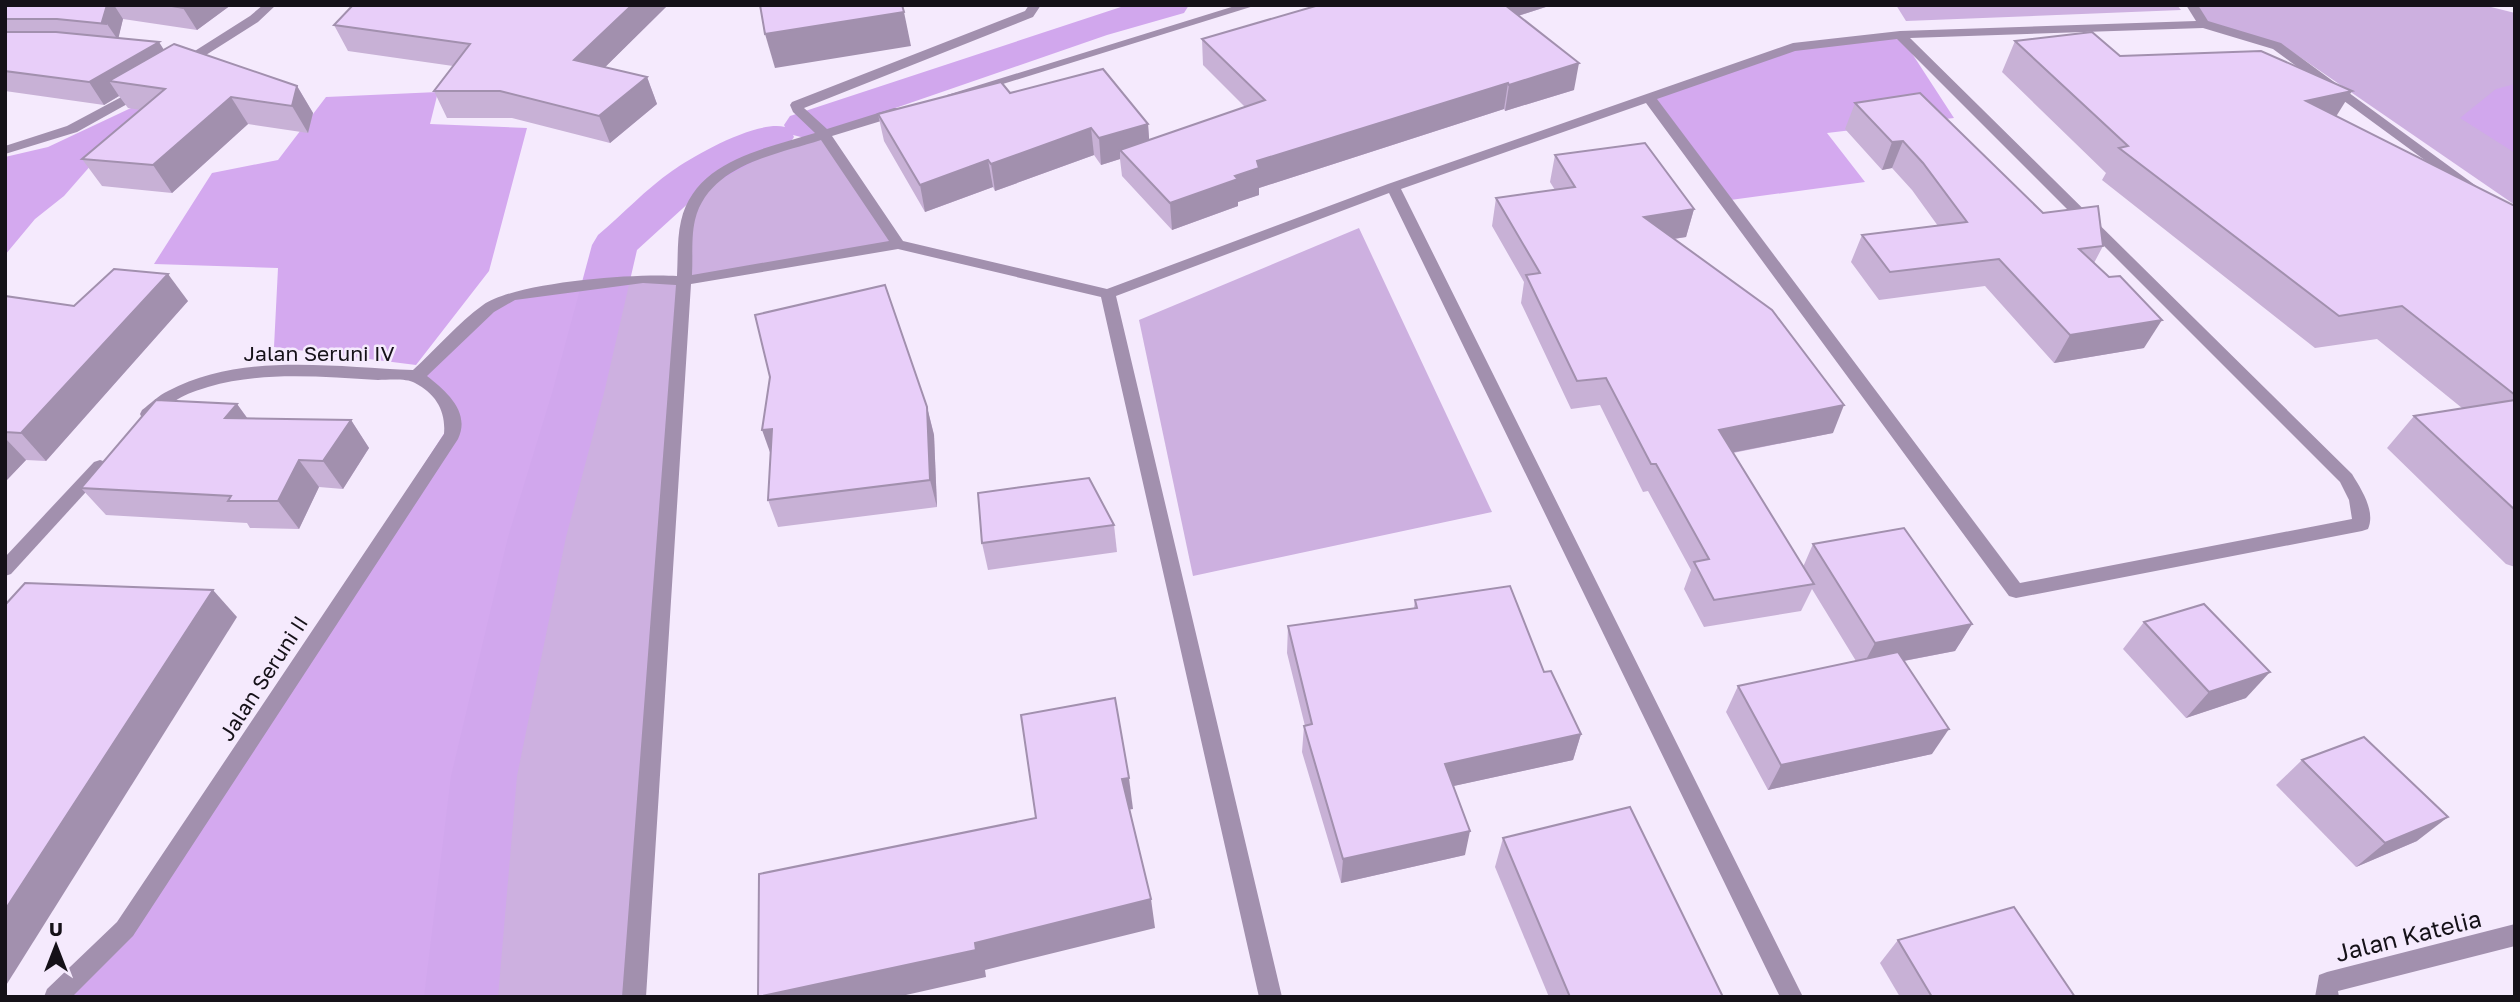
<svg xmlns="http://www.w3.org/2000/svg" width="2520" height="1002" viewBox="0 0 2520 1002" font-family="'Golos Text',sans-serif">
  <rect width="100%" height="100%" fill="#f5eafd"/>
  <g fill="#cdb0e0">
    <polygon points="1896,5 2177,5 2181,10 1906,21"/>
    <polygon points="2192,5 2483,5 2515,13 2515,205 2281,44 2204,24"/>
    <polygon points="824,134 898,244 683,281 634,997 461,997 484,776 517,629 606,282 683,280 697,198 747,159"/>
    <polygon points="1359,228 1492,512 1193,576 1139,320"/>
  </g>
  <g fill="#d4a9ef">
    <polygon points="1900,35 1954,118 1827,133 1865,182 1723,201 1649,98 1793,47"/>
    <polygon points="438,92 430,124 527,128 489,271 416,365 274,347 278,268 154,264 212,173 278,160 326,97"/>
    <polygon points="148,100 64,196 35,219 5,255 5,157 48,147"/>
    <polygon points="606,282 537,537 484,776 469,997 55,997 125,929 454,418 417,376 511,296"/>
  </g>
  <polygon fill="#d1a7ed" points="2515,84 2515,153 2460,118 2496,89"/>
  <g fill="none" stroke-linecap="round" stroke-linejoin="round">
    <path fill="#d1a7ed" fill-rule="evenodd" d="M1127,5H1189L1184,13L1107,35L820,134L805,138L793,135L794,137L788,146L767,154L704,189L637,250L604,393L566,537L517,776L498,997H424L451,776L508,537L552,393L592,245L598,235C623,214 646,189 672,171C696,154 757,120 785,127L784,125L790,116Z"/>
    <g fill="#a290ae" fill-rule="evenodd">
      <polygon points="263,5 276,5 258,22 187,67 179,67 179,61 250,16"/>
      <path d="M1029,5H1041L1033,17L804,108L827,129L894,108H904V114L832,136L903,241L1107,289L1388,184L1793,43L1900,31L2196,21L2186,5H2198L2208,21L2281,43L2479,188L2472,192L2467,191L2273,49L2203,28L1910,38L2352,474C2361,489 2376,511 2368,529L2362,531L2016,598L2009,596L1646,103L1401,189L1803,997H1780L1389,193L1116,296L1282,997H1259L1101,297L898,249L691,284L646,997H622L676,285L643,283L515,300L494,312L427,376C446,391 471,412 458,439L133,936L72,997H44L47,989L117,922L444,434C446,411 436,394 415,383C406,378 388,380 378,380C322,377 262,371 208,387C198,390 186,394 178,399C166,406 157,422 142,418L140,414L142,410C150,404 159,395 168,391C241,352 335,367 413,370C436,349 458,323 483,305C515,282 636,273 677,276C678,258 677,238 681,221C695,160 765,149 815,133L793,112L790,105L792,102L1025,11ZM1897,39L2340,482L2349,500L2352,519L2020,583L1657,99L1795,51ZM821,140L889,241L692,275C693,257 691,237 695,220C709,165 775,155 821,140Z"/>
      <polygon points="1238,5 1257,5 958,98 948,98 947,95"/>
      <polygon points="142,86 147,87 147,93 77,132 5,154 5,146 67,126"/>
      <polygon points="100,460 106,462 109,466 106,470 11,574 5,576 5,557 94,462"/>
      <polygon points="2515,924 2515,946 2338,991 2339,997 2315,997 2319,975 2327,972"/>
    </g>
  </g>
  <g fill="#c8b1d6">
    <polygon points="5,5 231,5 197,30 123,19 118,38 297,86 313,113 308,133 248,124 172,193 102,186 82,159 141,110 128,108 119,96 104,105 5,91"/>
    <polygon points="353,5 668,5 605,67 647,77 657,104 610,143 512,118 447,118 434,91 453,66 348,51 334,25"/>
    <polygon points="1319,5 1552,5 1518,16 1574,90 1505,111 1504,109 1259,188 1259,195 1238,202 1238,206 1172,230 1122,176 1120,159 1101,165 1094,155 995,191 993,187 925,212 884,141 878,114 1010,93 1148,124 1149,140 1245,107 1203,65 1202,39"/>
    <polygon points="2015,41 2120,56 2336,116 2515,206 2515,567 2506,564 2387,448 2414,416 2462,408 2377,339 2315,348 2102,180 2106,173 2002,72"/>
    <polygon points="1855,103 2043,213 2103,246 2094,263 2144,348 2054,363 1985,286 1879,300 1851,262 1862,235 1938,226 1912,190 1892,168 1882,170 1845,129"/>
    <polygon points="1555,155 1694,209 1686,237 1674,239 1833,433 1733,453 1803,567 1813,544 1972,624 1955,651 1904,661 1932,754 1768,790 1726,712 1738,686 1856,661 1812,589 1801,611 1704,627 1684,589 1691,570 1648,491 1643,492 1600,405 1571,409 1521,303 1524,282 1492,226 1496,198 1555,190 1550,182"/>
    <polygon points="5,296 74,306 188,301 46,461 26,460 5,482"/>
    <polygon points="237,404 248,419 351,420 369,448 343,489 319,487 299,529 250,528 247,523 106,515 81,488"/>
    <polygon points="927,407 934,435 937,507 778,527 768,500"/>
    <polygon points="1114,525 1117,552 988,570 982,543"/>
    <polygon points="1415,600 1544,672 1581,734 1573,760 1453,786 1465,855 1341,883 1302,752 1304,726 1305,726 1287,653 1288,626 1414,608"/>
    <polygon points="2144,622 2246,698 2186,718 2123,649"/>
    <polygon points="2302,760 2417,841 2356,867 2276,785"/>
    <polygon points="1503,838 1723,997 1549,997 1495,867"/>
    <polygon points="1898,940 2075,997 1900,997 1880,963"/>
  </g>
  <g fill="#a290ae">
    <polygon points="107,5 114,5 123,19 118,40 107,24 102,22"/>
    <polygon points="187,5 231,5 197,30 183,8"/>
    <polygon points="632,5 668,5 585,87 574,60"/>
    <polygon points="1495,5 1552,5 1493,24"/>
    <polygon points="904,12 911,46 775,68 765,34"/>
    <polygon points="159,42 173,64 109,81 119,96 104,105 89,82"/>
    <polygon points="1579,63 1574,90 1505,111 1509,85"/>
    <polygon points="647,77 657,104 610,143 599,116"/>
    <polygon points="1508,83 1504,109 1259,188 1259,195 1238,202 1238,206 1172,230 1170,203 1235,176 1257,161"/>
    <polygon points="297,86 313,113 308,133 292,106"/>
    <polygon points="2352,91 2332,123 2306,101"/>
    <polygon points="231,97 248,124 172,193 153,165"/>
    <polygon points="1148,124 1150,151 1120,150 1120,159 1101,165 1099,138"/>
    <polygon points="1091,128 1094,155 995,191 991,164"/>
    <polygon points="1903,141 1892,168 1882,170 1892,142"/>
    <polygon points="988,160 993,187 925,212 920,185"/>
    <polygon points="1694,209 1686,237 1638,244 1644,217"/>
    <polygon points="168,274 188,301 46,461 21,433"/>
    <polygon points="2162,320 2144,348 2054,363 2070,335"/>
    <polygon points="237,404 257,432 225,418"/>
    <polygon points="1844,405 1833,433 1709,457 1719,430"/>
    <polygon points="927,407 934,435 937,507 930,480"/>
    <polygon points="351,420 369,448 343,489 323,461"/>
    <polygon points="772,429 772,458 762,430"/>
    <polygon points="5,438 26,460 5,482"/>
    <polygon points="299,460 319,487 299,529 278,501"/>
    <polygon points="213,590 237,617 5,987 5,910"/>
    <polygon points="1972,624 1955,651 1861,669 1875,643"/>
    <polygon points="2270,672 2246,698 2186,718 2209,692"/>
    <polygon points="1949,729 1932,754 1768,790 1781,765"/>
    <polygon points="1581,734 1573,760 1440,789 1445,764"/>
    <polygon points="1129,778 1133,809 1127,810 1122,779"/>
    <polygon points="2448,817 2417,841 2356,867 2385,843"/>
    <polygon points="1470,831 1465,855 1341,883 1343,859"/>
    <polygon points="1151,899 1155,928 985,970 986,977 897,997 759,997"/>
  </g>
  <g fill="#e8cef9" stroke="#a290ae" stroke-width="2">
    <polygon points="5,5 107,5 102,22 107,24 57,19 5,19"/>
    <polygon points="166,5 187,5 183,8"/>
    <polygon points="353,5 632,5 574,60 647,77 599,116 500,91 434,91 470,44 334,25"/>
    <polygon points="760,5 902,5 904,12 765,34"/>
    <polygon points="1319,5 1505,5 1579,63 1509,85 1508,83 1257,161 1259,168 1235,176 1238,179 1170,203 1120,150 1265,100 1202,39"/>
    <polygon points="5,32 56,32 159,42 89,82 5,71"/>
    <polygon points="2092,32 2120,56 2261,51 2352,91 2306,101 2515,206 2515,395 2402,306 2339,316 2119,148 2128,146 2015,41"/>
    <polygon points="174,44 297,86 292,106 231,97 153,165 82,159 165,89 109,81"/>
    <polygon points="1103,69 1148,124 1099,138 1091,128 991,164 988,160 920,185 878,114 1001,82 1010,93"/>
    <polygon points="1920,93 2043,213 2098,206 2103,246 2079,249 2109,277 2120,276 2162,320 2070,335 1999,259 1890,272 1862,235 1967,222 1923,163 1903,141 1892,142 1855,103"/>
    <polygon points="1645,143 1694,209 1644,217 1772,310 1844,405 1719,430 1814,584 1714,600 1694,562 1709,559 1656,464 1651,464 1606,378 1577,381 1526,275 1540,273 1496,198 1575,187 1555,155"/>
    <polygon points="114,269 168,274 21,433 5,432 5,296 74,306"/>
    <polygon points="885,285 927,407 930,480 768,500 772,429 762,430 770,377 755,315"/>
    <polygon points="156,400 237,404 225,418 351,420 323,461 299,460 278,501 228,501 231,496 81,488"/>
    <polygon points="2515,400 2515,510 2414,416"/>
    <polygon points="1089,478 1114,525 982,543 978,493"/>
    <polygon points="1904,528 1972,624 1875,643 1813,544"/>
    <polygon points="25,583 213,590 5,910 5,605"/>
    <polygon points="1510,586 1544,672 1551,671 1581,734 1445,764 1470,831 1343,859 1304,726 1312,724 1288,626 1417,608 1415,600"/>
    <polygon points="2204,604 2270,672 2209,692 2144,622"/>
    <polygon points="1898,652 1949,729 1781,765 1738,686"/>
    <polygon points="1115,698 1129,778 1122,779 1151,899 975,943 976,950 758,997 759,874 1036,818 1021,715"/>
    <polygon points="2364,737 2448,817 2385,843 2302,760"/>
    <polygon points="1630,807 1723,997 1570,997 1503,838"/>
    <polygon points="2014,907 2075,997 1932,997 1898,940"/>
  </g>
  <g text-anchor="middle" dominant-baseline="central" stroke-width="5" stroke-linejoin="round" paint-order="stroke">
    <g font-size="21" fill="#151118" stroke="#f5eafd">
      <text x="319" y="353">Jalan Seruni IV</text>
      <text transform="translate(263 678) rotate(-57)">Jalan Seruni II</text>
    </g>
    <g font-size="24" fill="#151118" stroke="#f5eafd">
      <text transform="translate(2408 935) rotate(-14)">Jalan Katelia</text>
    </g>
  </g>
  <rect width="2520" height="1002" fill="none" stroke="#151118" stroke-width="14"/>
  <g transform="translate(56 946)" stroke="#f5eafd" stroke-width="5" paint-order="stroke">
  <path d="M0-5L12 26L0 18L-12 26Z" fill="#151118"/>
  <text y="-10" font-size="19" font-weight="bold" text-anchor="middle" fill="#151118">U</text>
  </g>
</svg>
